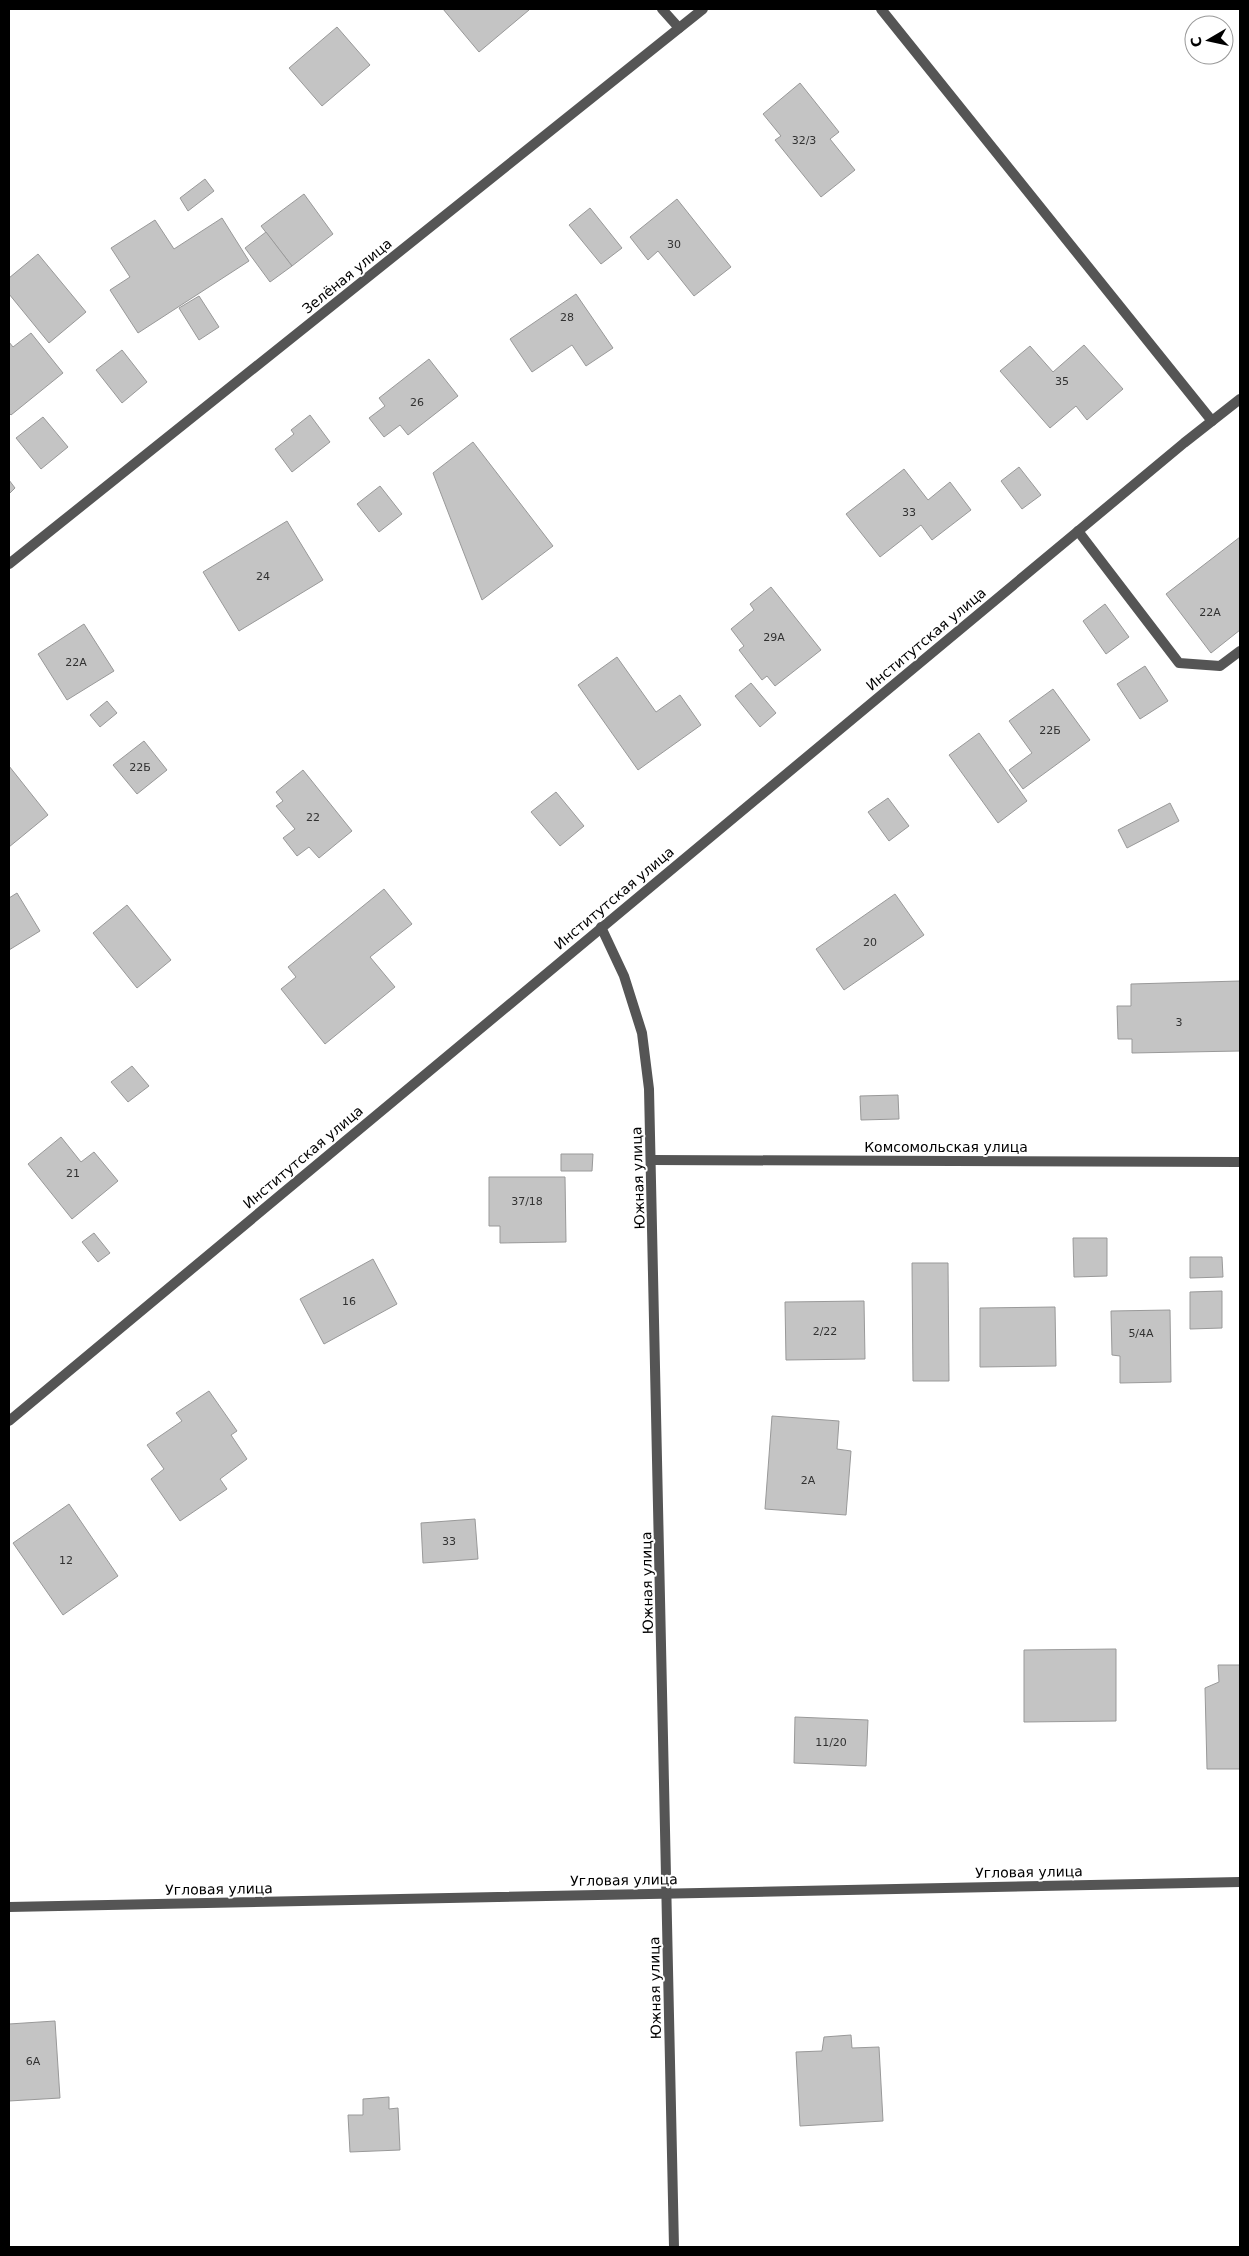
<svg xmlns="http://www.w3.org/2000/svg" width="1249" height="2256" viewBox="0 0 1249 2256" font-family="'DejaVu Sans',sans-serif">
  <rect width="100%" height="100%" fill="#fff"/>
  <g fill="#c4c4c4" stroke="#999">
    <polygon points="443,9 527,9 529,10 479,52"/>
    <polygon points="337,27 370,65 322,106 289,68"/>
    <polygon points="800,83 839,132 830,139 855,170 821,197 775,140 781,136 763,114"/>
    <polygon points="205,179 214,191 188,211 180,198"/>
    <polygon points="304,194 333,234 292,266 261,226"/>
    <polygon points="677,199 731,267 694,296 658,251 648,260 630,237"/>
    <polygon points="590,208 622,248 601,264 569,225"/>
    <polygon points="222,218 249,261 138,333 110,290 130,277 111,248 155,220 174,249"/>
    <polygon points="266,232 292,266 270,282 245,248"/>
    <polygon points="38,254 86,312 49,343 9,294 9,278"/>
    <polygon points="576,294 613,348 586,366 572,345 532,372 510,339"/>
    <polygon points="199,296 219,327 199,340 179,308"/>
    <polygon points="31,333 63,373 11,415 9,413 9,342 13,347"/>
    <polygon points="1084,345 1123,389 1087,420 1076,406 1050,428 1000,371 1030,346 1053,372"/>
    <polygon points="122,350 147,382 122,403 96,370"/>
    <polygon points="429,359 458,396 408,435 400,425 384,437 369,418 385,406 379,398"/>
    <polygon points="310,415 330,442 292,472 275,449 294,434 291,430"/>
    <polygon points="43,417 68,447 41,469 16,438"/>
    <polygon points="473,442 553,546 482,600 433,473"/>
    <polygon points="1019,467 1041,495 1022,509 1001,481"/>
    <polygon points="904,469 928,500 950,482 971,510 932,540 921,525 880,557 846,514"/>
    <polygon points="9,480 15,488 9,494"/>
    <polygon points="380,486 402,514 379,532 357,504"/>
    <polygon points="287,521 323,580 239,631 203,572"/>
    <polygon points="1240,537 1240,630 1211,653 1166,594"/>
    <polygon points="771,587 821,650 775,686 767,676 762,680 739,650 744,646 731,629 754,610 750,604"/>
    <polygon points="1105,604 1129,637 1106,654 1083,621"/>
    <polygon points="84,624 114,671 67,700 38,654"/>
    <polygon points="617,657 656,712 680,695 701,725 638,770 578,685"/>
    <polygon points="1145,666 1168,701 1140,719 1117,684"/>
    <polygon points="751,683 776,713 760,727 735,696"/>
    <polygon points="1053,689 1090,740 1023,789 1009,770 1032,753 1009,721"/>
    <polygon points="107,701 117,713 100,727 90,715"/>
    <polygon points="979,733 1027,801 998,823 949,755"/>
    <polygon points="144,741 167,770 137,794 113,765"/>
    <polygon points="9,766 48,815 9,847"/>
    <polygon points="303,770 352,831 319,858 309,847 297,856 283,838 295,829 276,806 283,801 276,792"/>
    <polygon points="556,792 584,826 560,846 531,812"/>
    <polygon points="888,798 909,826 889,841 868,812"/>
    <polygon points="1170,803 1179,821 1127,848 1118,830"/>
    <polygon points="384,889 412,924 370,957 395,987 325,1044 281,989 296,977 288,967"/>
    <polygon points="17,893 40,931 9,950 9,898"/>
    <polygon points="895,894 924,935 844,990 816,949"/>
    <polygon points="127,905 171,960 137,988 93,933"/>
    <polygon points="1240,981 1240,1051 1132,1053 1132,1039 1118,1039 1117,1006 1131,1006 1131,984"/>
    <polygon points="132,1066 149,1086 128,1102 111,1082"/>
    <polygon points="898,1095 899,1119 861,1120 860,1096"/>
    <polygon points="61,1137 81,1162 94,1152 118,1181 72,1219 28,1164"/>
    <polygon points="561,1154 593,1154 592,1171 561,1171"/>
    <polygon points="489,1177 565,1177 566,1242 500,1243 500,1226 489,1226"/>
    <polygon points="94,1233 110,1253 98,1262 82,1242"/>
    <polygon points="1073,1238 1107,1238 1107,1276 1074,1277"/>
    <polygon points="1190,1257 1222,1257 1223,1277 1190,1278"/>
    <polygon points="373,1259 397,1304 324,1344 300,1299"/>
    <polygon points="912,1263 948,1263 949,1381 913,1381"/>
    <polygon points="1222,1291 1222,1328 1190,1329 1190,1292"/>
    <polygon points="864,1301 865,1359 786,1360 785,1302"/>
    <polygon points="1055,1307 1056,1366 980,1367 980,1308"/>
    <polygon points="1170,1310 1171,1382 1120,1383 1120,1356 1112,1355 1111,1311"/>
    <polygon points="209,1391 237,1431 231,1435 247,1459 220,1479 227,1489 180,1521 151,1479 164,1469 147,1445 182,1421 176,1413"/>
    <polygon points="772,1416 839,1421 837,1449 851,1451 846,1515 765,1509"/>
    <polygon points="69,1504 118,1576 63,1615 13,1543"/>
    <polygon points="475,1519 478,1559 423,1563 421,1523"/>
    <polygon points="1116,1649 1116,1721 1024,1722 1024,1650"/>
    <polygon points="1218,1665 1240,1665 1240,1769 1207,1769 1205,1688 1219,1682"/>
    <polygon points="795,1717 868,1720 866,1766 794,1763"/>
    <polygon points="55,2021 60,2098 9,2101 9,2024"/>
    <polygon points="851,2035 852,2048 879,2047 883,2121 800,2126 796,2052 822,2051 824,2037"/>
    <polygon points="389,2097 389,2109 398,2108 400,2150 350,2152 348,2115 363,2115 363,2099"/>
  </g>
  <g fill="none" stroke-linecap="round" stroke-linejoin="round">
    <g stroke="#555" stroke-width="10">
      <polyline points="881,9 1212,421"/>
      <polyline points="1078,531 1179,663 1220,666 1240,651"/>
    </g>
    <g stroke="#555" stroke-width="10">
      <polyline points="662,9 679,28"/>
      <polyline points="9,564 703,9"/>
      <polyline points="601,927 624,976 642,1033 649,1089 674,2247"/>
      <polyline points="652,1160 1240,1162"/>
      <polyline points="9,1421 1184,443 1240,399"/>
      <polyline points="9,1907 1240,1882"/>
    </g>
  </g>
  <g text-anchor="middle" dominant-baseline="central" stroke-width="4" stroke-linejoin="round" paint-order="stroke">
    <g font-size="11" fill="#313131">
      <text x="804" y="140">32/3</text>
      <text x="674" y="244">30</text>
      <text x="567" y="317">28</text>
      <text x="1062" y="381">35</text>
      <text x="417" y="402">26</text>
      <text x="909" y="512">33</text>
      <text x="263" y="576">24</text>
      <text x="1210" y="612">22А</text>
      <text x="774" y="637">29А</text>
      <text x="76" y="662">22А</text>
      <text x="1050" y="730">22Б</text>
      <text x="140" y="767">22Б</text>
      <text x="313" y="817">22</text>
      <text x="870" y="942">20</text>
      <text x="1179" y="1022">3</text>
      <text x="73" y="1173">21</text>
      <text x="527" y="1201">37/18</text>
      <text x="349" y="1301">16</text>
      <text x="825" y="1331">2/22</text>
      <text x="1141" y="1333">5/4А</text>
      <text x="808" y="1480">2А</text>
      <text x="449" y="1541">33</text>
      <text x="66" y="1560">12</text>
      <text x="831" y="1742">11/20</text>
      <text x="33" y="2061">6А</text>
    </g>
    <g font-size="14" fill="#000" stroke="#fff">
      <text transform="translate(347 276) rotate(-39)">Зелёная улица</text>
      <text transform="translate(926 639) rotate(-40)">Институтская улица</text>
      <text transform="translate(614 898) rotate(-40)">Институтская улица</text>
      <text x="946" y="1147">Комсомольская улица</text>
      <text transform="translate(303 1157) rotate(-40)">Институтская улица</text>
      <text transform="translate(638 1178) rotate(-92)">Южная улица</text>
      <text transform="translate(647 1583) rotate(-91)">Южная улица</text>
      <text transform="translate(1029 1872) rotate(-1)">Угловая улица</text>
      <text transform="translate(624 1880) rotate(-1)">Угловая улица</text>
      <text transform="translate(219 1889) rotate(-1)">Угловая улица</text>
      <text transform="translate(655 1988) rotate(-91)">Южная улица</text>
    </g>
  </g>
  <rect width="1249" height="2256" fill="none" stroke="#000000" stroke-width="20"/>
  <g transform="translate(1209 40) rotate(261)"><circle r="24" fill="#ffffff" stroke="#999999"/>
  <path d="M0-4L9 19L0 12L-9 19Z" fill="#000000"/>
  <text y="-8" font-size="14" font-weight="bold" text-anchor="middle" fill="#000000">С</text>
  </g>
</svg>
